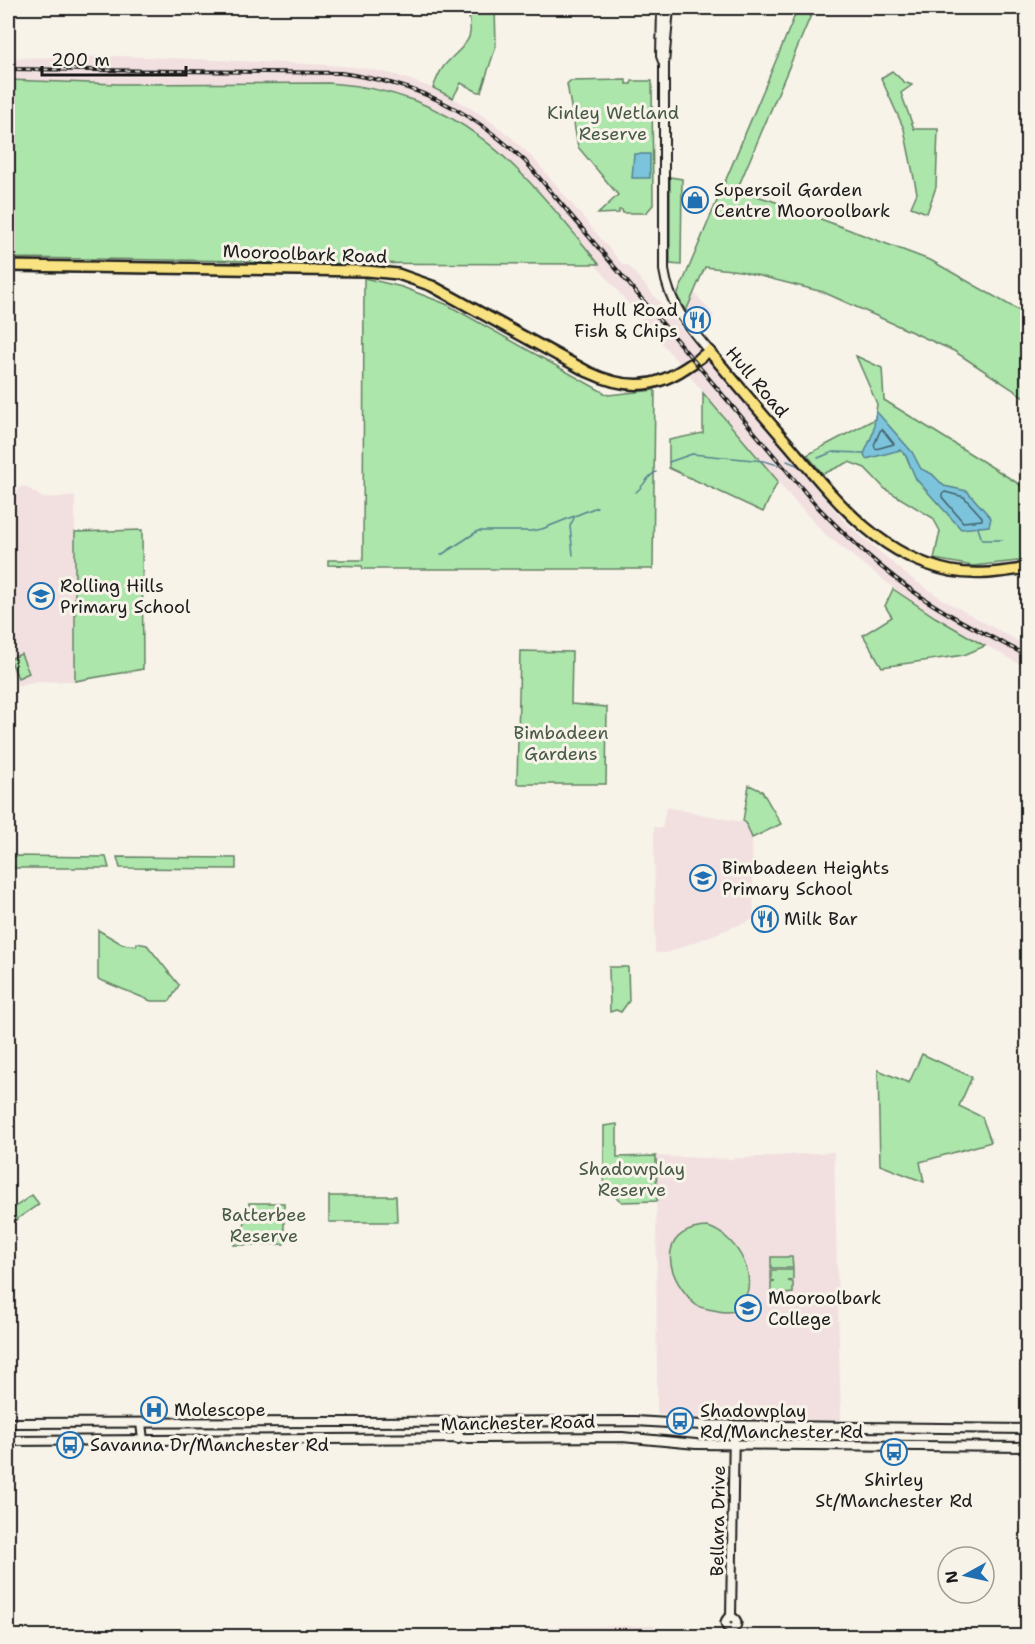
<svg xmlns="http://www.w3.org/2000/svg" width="1035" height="1644" viewBox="0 0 1035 1644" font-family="'Shantell Sans',sans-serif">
  <rect width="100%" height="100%" fill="#f7f3e8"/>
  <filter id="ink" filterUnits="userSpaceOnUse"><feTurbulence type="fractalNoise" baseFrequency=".0167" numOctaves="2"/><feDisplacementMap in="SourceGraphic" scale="12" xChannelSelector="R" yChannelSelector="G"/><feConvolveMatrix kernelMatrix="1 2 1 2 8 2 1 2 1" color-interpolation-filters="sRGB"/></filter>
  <g filter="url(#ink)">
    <g fill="#f2e0e1">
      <polygon points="120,56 331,65 364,68 396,75 427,86 457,100 485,117 511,137 535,160 623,265 628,265 700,350 681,366 595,264 598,264 577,237 518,169 480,136 441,113 373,89 329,83 118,84 8,80 8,58"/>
      <polygon points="694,292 714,316 700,328 686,311"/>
      <polygon points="706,357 845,522 907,575 942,599 1027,646 1027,668 952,627 916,605 827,536 795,502 687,373"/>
      <polygon points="25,486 43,498 75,496 75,681 32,682 18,686 8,661 8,514 20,487"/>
      <polygon points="666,807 746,823 752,838 754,919 667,953 655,953 654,827 662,828"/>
      <polygon points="834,1152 841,1420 702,1419 657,1414 656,1156 729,1159"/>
      <polygon points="654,1626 654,1636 547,1636 546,1627"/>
    </g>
    <g fill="#ace6ab" stroke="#648164" stroke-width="1.5">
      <path d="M467,8H495L496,46L481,92H478L461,83L453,98L433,88C436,81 439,72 444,66C464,43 477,43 467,8Z"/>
      <polygon points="798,8 814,8 737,190 773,201 932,261 1027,315 1027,399 954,351 823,292 740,271 705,267 686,311 677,296"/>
      <polygon points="892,71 904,82 912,85 901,93 914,129 938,129 936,187 927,213 911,207 917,193 904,129 881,78"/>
      <path d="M8,80L118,84L329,83C463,92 521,168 599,264L251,263L250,261L8,258Z"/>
      <polygon points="626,80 626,84 631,84 632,81 652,81 653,205 646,213 623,213 622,210 619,210 619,213 598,214 618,195 578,147 567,84 570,81"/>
      <polygon points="670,177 682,179 681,265 670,264"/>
      <polygon points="364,278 402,287 446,304 608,395 655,390 653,569 363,569 362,566 328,565 328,560 363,560"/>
      <polygon points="856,356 882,368 884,400 1027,489 1027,560 973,566 934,559 940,531 933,518 885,489 865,468 849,462 823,474 807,455 875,419 877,404"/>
      <polygon points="703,393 778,481 763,512 669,468 669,440 703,433"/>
      <polygon points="142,530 143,669 75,681 75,532"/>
      <polygon points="893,589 935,617 985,646 964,655 882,667 863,635 892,617 885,606"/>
      <polygon points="520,651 572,652 571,704 607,707 606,784 517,784"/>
      <polygon points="21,654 29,673 18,678 10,659"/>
      <polygon points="749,785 762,791 781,824 752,838 746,823 743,821"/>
      <polygon points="8,856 106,857 109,868 8,868"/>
      <polygon points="117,857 236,858 236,869 120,868"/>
      <polygon points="98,930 122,944 136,946 137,943 147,945 179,985 170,1001 151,1001 98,979"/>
      <polygon points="609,967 628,967 629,1001 621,1012 616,1010 610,1012"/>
      <polygon points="922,1054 972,1077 959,1106 982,1117 991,1142 920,1162 924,1182 880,1165 878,1070 909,1083"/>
      <polygon points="617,1124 617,1157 656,1156 657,1201 622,1202 612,1194 604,1194 604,1126"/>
      <polygon points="32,1195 39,1204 8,1225 8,1212"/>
      <polygon points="329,1196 396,1196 397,1222 329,1222"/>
      <polygon points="249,1203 284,1203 284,1244 234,1245 244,1226"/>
      <path d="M708,1227C734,1235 756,1270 746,1296C744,1302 741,1308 736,1310C730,1313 723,1312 718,1311C711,1309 701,1309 696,1305C692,1302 689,1298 686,1294C662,1266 663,1228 708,1227Z"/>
      <polygon points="771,1257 792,1257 793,1268 771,1268"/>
      <polygon points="771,1270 793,1270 793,1280 788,1281 793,1282 793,1293 775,1295 771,1293 771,1282 775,1281 771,1280"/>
    </g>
    <g fill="#7cc4dc" stroke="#56818f" stroke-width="1.5">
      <polygon points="634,154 650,154 650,178 632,178"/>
      <polygon points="876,411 912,452 921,469 932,474 944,486 967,491 991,518 989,526 961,529 916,479 906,456 900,450 866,459 864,454 873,433"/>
    </g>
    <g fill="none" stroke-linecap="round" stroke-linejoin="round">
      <g stroke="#425f69" stroke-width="1.5">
        <polygon points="882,429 894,444 876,449 874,445 880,431"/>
        <polygon points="945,492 964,497 982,517 982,520 963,522 942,497 942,494"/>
      </g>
      <g stroke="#56818f" stroke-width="1.5">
        <polyline points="818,458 833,452 864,453"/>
        <polyline points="787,461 799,466"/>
        <polyline points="669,462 692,454 764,461 778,465"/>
        <path d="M636,492C644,486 648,475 656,472"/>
        <polyline points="978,528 982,540 1002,540"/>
        <polyline points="441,555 478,531 531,531 542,529 597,507"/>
        <polyline points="573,555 570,526 575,516"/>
      </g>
      <defs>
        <g id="secondary">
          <polyline points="662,8 661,56 664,64"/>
          <path d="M669,8L664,64V270C669,304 688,326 709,351"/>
          <polyline points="8,1423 635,1421 702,1425 1028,1429"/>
          <polyline points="141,1423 143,1440"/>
          <polyline points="458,1439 459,1421"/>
          <polyline points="8,1441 622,1437 696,1444 1028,1447"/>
          <polyline points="731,1617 734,1426"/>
          <circle cx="731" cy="1623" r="5.5"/>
        </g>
        <path id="primary" d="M8,266L367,271L398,274L432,286L588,372C639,396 667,384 709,351C735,382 762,414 789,445C834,498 878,556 951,571C977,576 1002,572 1028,568"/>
      </defs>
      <use href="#secondary" stroke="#1c1c1c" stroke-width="12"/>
      <use href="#primary" stroke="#1c1c1c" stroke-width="14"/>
      <use href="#secondary" stroke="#f7f3e8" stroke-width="8"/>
      <use href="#primary" stroke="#f8e281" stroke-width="9"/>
      <defs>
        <path id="rail" d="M8,69L341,73C418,84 468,108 525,161L815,504C853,544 894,582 942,610C970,627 999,641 1028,656"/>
      </defs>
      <use href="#rail" stroke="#1c1c1c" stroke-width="4"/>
      <use href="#rail" stroke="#f7f3e8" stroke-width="1.5" stroke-dasharray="4.5" stroke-linecap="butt"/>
    </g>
  </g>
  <defs>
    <symbol id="shop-ring" viewBox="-11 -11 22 22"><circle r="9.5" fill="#f7f3e8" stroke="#1f6fb2" stroke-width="1.5"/><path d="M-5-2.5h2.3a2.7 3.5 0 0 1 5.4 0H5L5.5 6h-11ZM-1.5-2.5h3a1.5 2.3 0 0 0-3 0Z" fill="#1f6fb2"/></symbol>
    <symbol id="restaurant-ring" viewBox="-11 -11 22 22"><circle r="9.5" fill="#f7f3e8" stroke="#1f6fb2" stroke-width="1.5"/><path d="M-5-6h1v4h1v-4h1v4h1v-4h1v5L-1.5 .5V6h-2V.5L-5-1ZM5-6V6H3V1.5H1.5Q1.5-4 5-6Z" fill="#1f6fb2"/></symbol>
    <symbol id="school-ring" viewBox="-11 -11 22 22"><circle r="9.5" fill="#f7f3e8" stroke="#1f6fb2" stroke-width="1.5"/><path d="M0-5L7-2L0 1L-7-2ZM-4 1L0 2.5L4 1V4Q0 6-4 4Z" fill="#1f6fb2"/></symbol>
    <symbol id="hospital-ring" viewBox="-11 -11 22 22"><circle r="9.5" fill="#f7f3e8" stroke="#1f6fb2" stroke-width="1.5"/><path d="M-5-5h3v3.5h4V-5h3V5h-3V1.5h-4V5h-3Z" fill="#1f6fb2"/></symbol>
    <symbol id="bus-ring" viewBox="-11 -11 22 22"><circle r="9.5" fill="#f7f3e8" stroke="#1f6fb2" stroke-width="1.5"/><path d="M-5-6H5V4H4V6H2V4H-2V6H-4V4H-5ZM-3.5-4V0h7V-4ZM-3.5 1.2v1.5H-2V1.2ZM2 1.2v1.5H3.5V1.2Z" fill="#1f6fb2"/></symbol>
  </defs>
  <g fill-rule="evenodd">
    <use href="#shop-ring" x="680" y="185" width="30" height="30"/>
    <use href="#restaurant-ring" x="682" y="305" width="30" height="30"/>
    <use href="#school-ring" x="26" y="581" width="30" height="30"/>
    <use href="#school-ring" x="688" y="863" width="30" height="30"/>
    <use href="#restaurant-ring" x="750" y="904" width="30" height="30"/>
    <use href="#school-ring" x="733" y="1293" width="30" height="30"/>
    <use href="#hospital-ring" x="139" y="1395" width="30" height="30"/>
    <use href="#bus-ring" x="665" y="1406" width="30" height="30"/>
    <use href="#bus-ring" x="55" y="1430" width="30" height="30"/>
    <use href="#bus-ring" x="879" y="1437" width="30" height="30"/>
  </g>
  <g text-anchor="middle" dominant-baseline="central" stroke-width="6" stroke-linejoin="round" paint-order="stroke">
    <g font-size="18" fill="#475947" stroke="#f7f3e8">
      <text x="613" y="113">Kinley Wetland<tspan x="613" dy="21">Reserve</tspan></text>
      <text x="561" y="733">Bimbadeen<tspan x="561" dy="21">Gardens</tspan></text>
      <text x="632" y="1169">Shadowplay<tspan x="632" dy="21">Reserve</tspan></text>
      <text x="264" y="1215">Batterbee<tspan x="264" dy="21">Reserve</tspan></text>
    </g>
    <g font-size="18" fill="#1c1c1c" stroke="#f7f3e8" text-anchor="start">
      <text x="714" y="190">Supersoil Garden<tspan x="714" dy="21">Centre Mooroolbark</tspan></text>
      <text x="678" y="310" text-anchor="end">Hull Road<tspan x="678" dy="21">Fish &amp; Chips</tspan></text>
      <text x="60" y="586">Rolling Hills<tspan x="60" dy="21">Primary School</tspan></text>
      <text x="722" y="868">Bimbadeen Heights<tspan x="722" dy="21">Primary School</tspan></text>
      <text x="784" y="919">Milk Bar</text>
      <text x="768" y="1298">Mooroolbark<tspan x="768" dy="21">College</tspan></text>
      <text x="174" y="1410">Molescope</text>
      <text x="700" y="1411">Shadowplay<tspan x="700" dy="21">Rd/Manchester Rd</tspan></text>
      <text x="90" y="1445">Savanna Dr/Manchester Rd</text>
      <text x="894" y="1480" text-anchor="middle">Shirley<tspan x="894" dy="21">St/Manchester Rd</tspan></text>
    </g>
    <g font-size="18" fill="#1c1c1c" stroke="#f7f3e8">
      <text transform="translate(305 254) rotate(2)">Mooroolbark Road</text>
      <text transform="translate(757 382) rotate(50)">Hull Road</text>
      <text transform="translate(518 1423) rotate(-1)">Manchester Road</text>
      <text transform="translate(718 1521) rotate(-89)">Bellara Drive</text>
    </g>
  </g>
  <rect width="1035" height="1644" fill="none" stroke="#f7f3e8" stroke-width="30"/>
  <rect x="15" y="15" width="1005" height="1614" fill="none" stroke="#1c1c1c" stroke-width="2" filter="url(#ink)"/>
  <g transform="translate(966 1575) rotate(262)"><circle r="28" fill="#f7f3e8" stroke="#9f9d96" stroke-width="1.5"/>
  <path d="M0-4.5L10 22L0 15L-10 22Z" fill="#1f6fb2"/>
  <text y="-9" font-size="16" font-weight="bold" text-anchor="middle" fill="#1c1c1c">N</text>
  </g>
  <path d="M42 66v9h144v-9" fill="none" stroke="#1c1c1c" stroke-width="3"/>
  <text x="51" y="66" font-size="18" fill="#1c1c1c" stroke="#f7f3e8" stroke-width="4.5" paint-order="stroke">200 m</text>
</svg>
